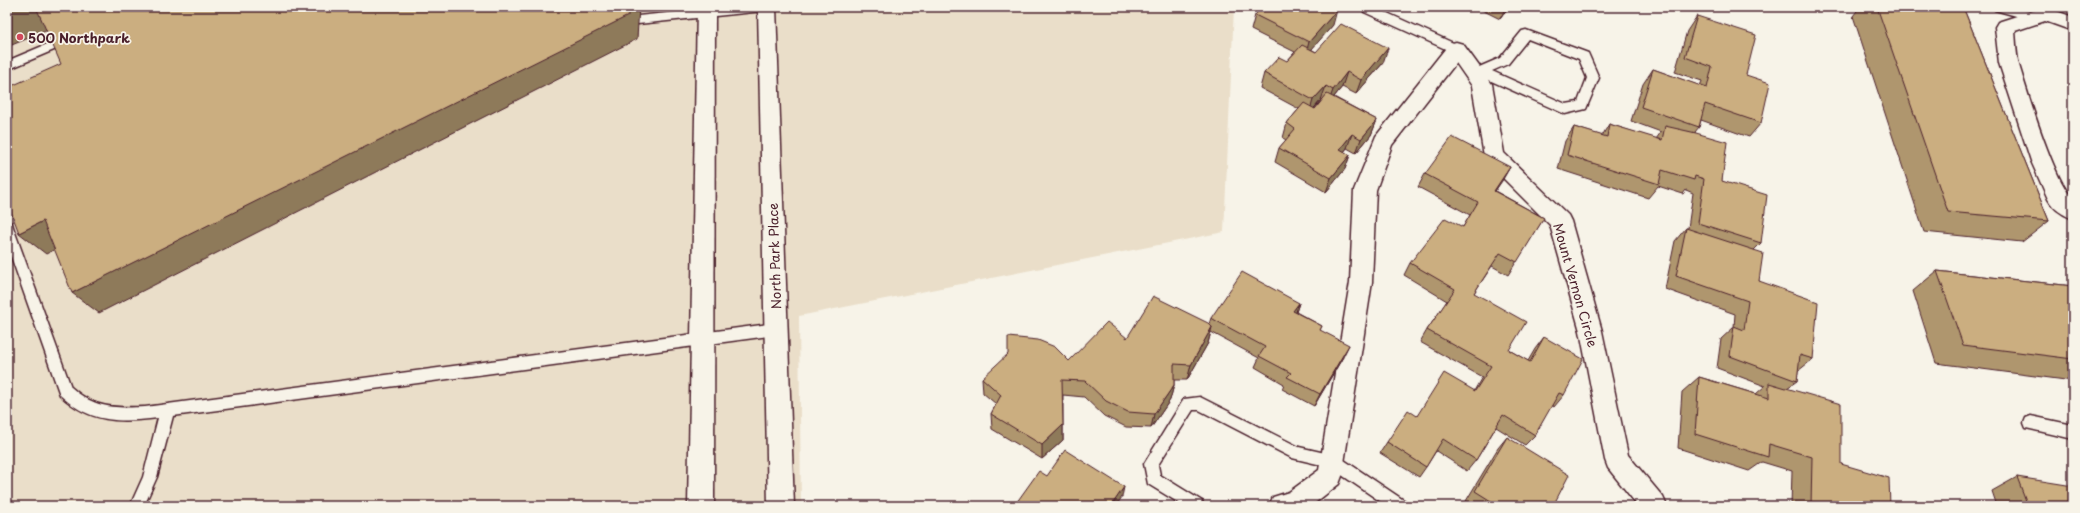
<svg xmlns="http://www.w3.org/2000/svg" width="2080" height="513" viewBox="0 0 2080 513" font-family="'Playpen Sans',sans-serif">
  <rect width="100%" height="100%" fill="#f7f3e8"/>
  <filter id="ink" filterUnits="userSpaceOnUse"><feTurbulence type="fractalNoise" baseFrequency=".025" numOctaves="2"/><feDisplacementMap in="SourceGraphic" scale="8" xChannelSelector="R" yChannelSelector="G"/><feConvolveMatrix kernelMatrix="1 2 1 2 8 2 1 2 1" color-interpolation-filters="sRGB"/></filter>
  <g filter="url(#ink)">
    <polygon fill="#eadec9" points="7,7 1234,7 1224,232 799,316 801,506 7,506"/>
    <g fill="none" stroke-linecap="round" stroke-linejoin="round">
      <defs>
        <g id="lane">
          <polygon points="725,7 770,7 764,11 638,24 632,20 638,16"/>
          <polygon points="1364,7 1374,7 1460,46 1462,49 1460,52 1452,52 1364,12"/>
          <polygon points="1993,7 2013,7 2038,14 2040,17 2034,21 1995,10"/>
          <path d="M1526,30L1588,53L1599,78L1586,109L1565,114L1480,76L1474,78L1470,77L1468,74L1470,71L1500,58L1522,31ZM1528,39L1579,59L1587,78L1578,102L1566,104L1492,71L1508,64Z"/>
          <polygon points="64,37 70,41 68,44 7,70 7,61"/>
          <path d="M7,222L12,223L13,227L71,387C95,409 114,408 145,407L776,323L781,325L783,329L781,333L776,335L173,416L157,477L144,506H130L143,477L158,418C119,423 90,423 60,395L7,245Z"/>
          <polygon points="1200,397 1299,447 1338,456 1405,501 1407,506 1387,506 1330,467 1292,458 1199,410 1193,410 1158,465 1160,475 1202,501 1204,506 1184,506 1148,484 1144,464 1184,399"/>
          <polygon points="2031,416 2073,425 2073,439 2026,428 2024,423 2026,418"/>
        </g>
        <g id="street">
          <path d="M2045,7L2073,17V31L2045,21L2015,31C2016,42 2016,54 2019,65C2027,91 2055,184 2073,198V219C2063,215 2053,209 2048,199L2031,161L1999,63L1995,27L1998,22Z"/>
          <polygon points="1456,42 1463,44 1492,84 1504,153 1568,215 1571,221 1602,331 1628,455 1663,497 1667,506 1638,506 1608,468 1605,460 1580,331 1550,225 1487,162 1484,156 1472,86 1456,63 1392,145 1376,190 1372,282 1342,476 1339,484 1311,506 1269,506 1273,497 1289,492 1319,470 1350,282 1354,190 1376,136 1449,44"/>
        </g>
        <g id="secondary">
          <polygon points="697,7 715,7 714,506 688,506"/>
          <polygon points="758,7 776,7 794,506 768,506"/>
        </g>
      </defs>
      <use href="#lane" stroke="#4a1f2b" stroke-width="3"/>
      <use href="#street" stroke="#4a1f2b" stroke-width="3"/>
      <use href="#secondary" stroke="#4a1f2b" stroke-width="3"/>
      <use href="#lane" fill="#f7f3e8" fill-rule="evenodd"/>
      <use href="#street" fill="#f7f3e8" fill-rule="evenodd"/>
      <use href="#secondary" fill="#f7f3e8" fill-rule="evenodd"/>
    </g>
    <g fill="#af966e" stroke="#4a1f2b" fill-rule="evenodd">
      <polygon points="1476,7 1509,7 1500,19"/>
      <polygon points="1860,7 1963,7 2049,221 2022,242 1924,232 1853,16"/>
      <path d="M1255,15L1333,25L1311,49L1316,52L1383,63L1356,94L1342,87L1334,97L1377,120L1371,135L1356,153L1347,148L1344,152L1350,155L1345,169L1326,192L1275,162L1279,148L1286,140L1283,138L1287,123L1299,109L1260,88L1264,73L1287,61L1295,52L1251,30ZM1321,100H1322L1315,109H1314Z"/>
      <polygon points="1697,16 1746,75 1761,123 1749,137 1701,120 1699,127 1695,132 1722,181 1761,243 1754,250 1759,281 1813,359 1798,371 1797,381 1787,388 1841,464 1890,506 1791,506 1792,471 1762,462 1749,471 1678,448 1682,392 1699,377 1756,394 1765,386 1717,368 1721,339 1734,327 1735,314 1665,289 1675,241 1686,228 1688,228 1693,193 1686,190 1683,194 1658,186 1648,198 1558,169 1565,141 1574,127 1602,136 1609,124 1656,139 1661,132 1631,121 1643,84 1653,69 1700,86 1702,81 1675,72 1687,31"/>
      <polygon points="1510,167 1495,191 1544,218 1508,275 1492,266 1474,293 1509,350 1528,361 1535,349 1544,337 1564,395 1554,407 1551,405 1535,435 1525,445 1496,427 1476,460 1467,471 1436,451 1426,467 1419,477 1380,453 1387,442 1416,416 1474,391 1482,377 1420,342 1427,330 1447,301 1404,275 1410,263 1463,227 1470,215 1418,187 1425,174"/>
      <polygon points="1937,271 2073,286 2073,381 1936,363 1913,291"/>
      <polygon points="1299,303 1296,312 1322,326 1320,330 1343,357 1314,406 1282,389 1284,384 1255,367 1259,358 1211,332 1208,343 1187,380 1174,380 1174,385 1170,400 1151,428 1126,427 1104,416 1084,397 1063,395 1063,440 1042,459 992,429 991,414 996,404 983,393 982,378 1069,361 1127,338 1209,324 1211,318"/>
      <polygon points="1507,437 1553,506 1474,506 1466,501 1498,448"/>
      <polygon points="2017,477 2073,506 1997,506 1992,491"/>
    </g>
    <g fill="#8e7a5a" stroke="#4a1f2b">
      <polygon points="9,7 103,7 7,47 7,8"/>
      <polygon points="628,7 639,7 637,39 99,313 72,293"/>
      <polygon points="1506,7 1509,7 1500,19"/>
      <polygon points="1337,10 1333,25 1305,57 1309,42"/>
      <polygon points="1388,48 1383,63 1356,94 1361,80"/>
      <polygon points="1347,72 1342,87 1328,104 1333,90"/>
      <polygon points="1326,86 1321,100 1309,114 1313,100"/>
      <polygon points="1377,120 1371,135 1356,153 1361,139"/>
      <polygon points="1352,134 1347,148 1335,163 1340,149"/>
      <polygon points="1350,155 1345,169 1326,192 1331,178"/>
      <polygon points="1510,167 1502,181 1486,204 1494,191"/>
      <polygon points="43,221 69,242 46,254 19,233"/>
      <polygon points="1299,303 1295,315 1293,311"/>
      <polygon points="1212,327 1208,343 1187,380 1191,365"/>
      <polygon points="1349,345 1343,357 1314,406 1320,394"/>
      <polygon points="1174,385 1170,400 1151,428 1154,414"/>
      <polygon points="1063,425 1063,440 1042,459 1042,445"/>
      <polygon points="1124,487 1122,497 1116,506 1111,506"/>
    </g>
    <g fill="#cbae80" stroke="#4a1f2b">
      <polygon points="36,7 628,7 628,16 72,293 43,221 19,233 7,201 7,88 61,64"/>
      <polygon points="1262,7 1331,7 1337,10 1309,42 1255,15"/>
      <polygon points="1877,7 1963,7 2049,221 1948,212"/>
      <polygon points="1697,16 1756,35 1746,75 1770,83 1761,123 1705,104 1699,127 1641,107 1653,69 1707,88 1712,67 1685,57"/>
      <polygon points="1341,24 1388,48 1361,80 1347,72 1333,90 1326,86 1313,100 1264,73 1279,57 1287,61 1302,45 1316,52"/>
      <polygon points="1327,94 1377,120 1361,139 1352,134 1340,149 1350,155 1331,178 1279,148 1295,129 1287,123 1304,103 1315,109"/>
      <polygon points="1609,124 1662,140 1665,126 1696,133 1727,142 1722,181 1767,195 1761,243 1698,223 1704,179 1695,176 1694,180 1662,170 1659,184 1567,155 1574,127 1607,137"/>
      <polygon points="1452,137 1510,167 1494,191 1544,218 1517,262 1500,253 1474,293 1526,322 1509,350 1530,362 1544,337 1583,359 1564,395 1559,393 1535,435 1503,415 1476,460 1443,439 1426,467 1387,442 1408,410 1417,416 1444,373 1475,391 1491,366 1427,330 1455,289 1410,263 1445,218 1463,227 1478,202 1425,174"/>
      <polygon points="1686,228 1763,253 1759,281 1818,302 1813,359 1800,355 1797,381 1730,356 1734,326 1744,330 1748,301 1676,276"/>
      <polygon points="1937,271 2073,286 2073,359 1963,345"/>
      <polygon points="1242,272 1299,303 1293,311 1322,326 1320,330 1349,345 1320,394 1287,377 1291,373 1259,356 1265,347 1211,318"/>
      <polygon points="1153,296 1208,323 1212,327 1191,365 1174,364 1174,385 1154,414 1128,412 1106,401 1085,381 1062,380 1063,425 1042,445 991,414 1001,395 982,378 1008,354 1008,337 1038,340 1055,347 1069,361 1107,322 1127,338"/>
      <polygon points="1699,377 1769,398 1769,383 1841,404 1841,464 1889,478 1890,506 1811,506 1812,457 1769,444 1768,457 1695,434"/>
      <polygon points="1507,437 1569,475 1553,506 1499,506 1475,491"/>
      <polygon points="1065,450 1124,487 1111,506 1014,506 1039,471 1047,476"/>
      <polygon points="2017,477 2073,486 2073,506 2028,506"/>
    </g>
  </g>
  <circle fill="#d1495b" stroke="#f7f3e8" stroke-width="1.5" cx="20" cy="37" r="4"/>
  <g text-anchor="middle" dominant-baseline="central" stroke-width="3.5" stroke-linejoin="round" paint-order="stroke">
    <g font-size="13" font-weight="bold" fill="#4a1f2b" stroke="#f7f3e8" text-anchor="start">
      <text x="28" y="37">500 Northpark</text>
    </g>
    <g font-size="13" fill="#4a1f2b" stroke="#f7f3e8">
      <text transform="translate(774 256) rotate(-92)">North Park Place</text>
      <text transform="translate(1576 285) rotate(74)">Mount Vernon Circle</text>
    </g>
  </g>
  <rect width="2080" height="513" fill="none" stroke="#f7f3e8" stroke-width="24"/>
  <rect x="12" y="12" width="2056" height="489" fill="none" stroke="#4a1f2b" stroke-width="1.5" filter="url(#ink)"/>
</svg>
